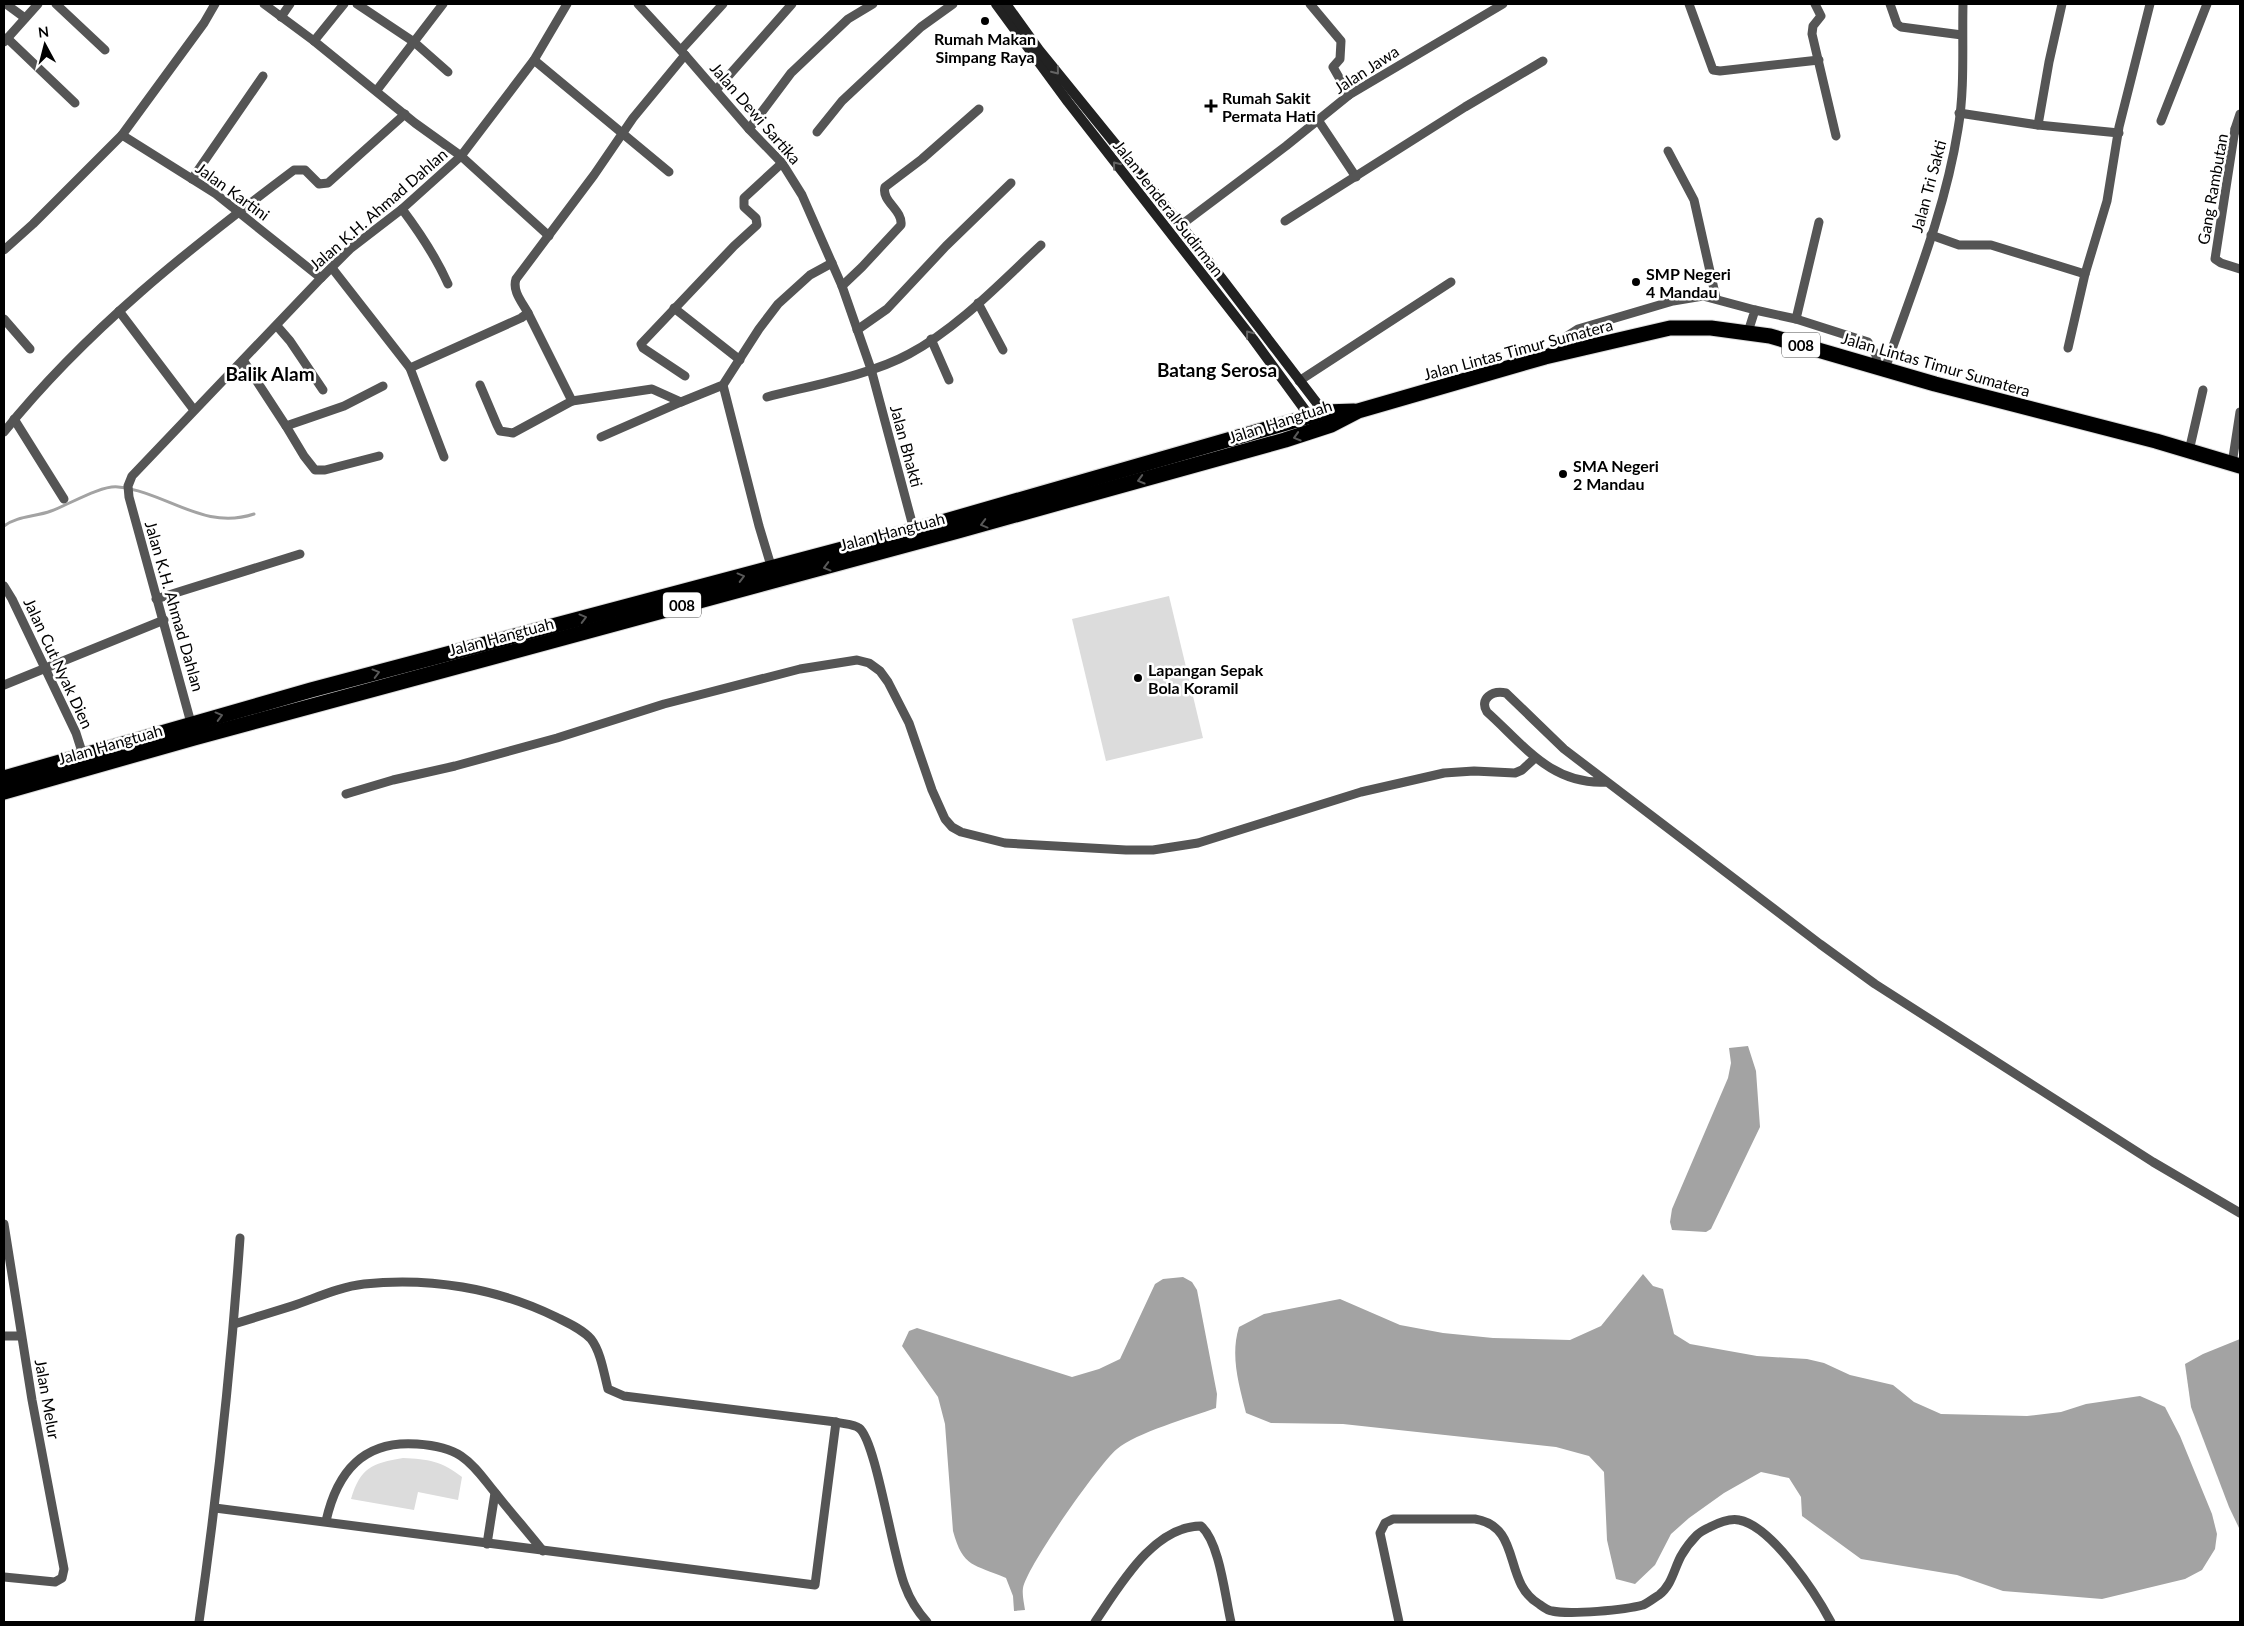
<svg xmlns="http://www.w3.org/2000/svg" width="2244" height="1626" viewBox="0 0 2244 1626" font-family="Lato,sans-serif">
  <rect width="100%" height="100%" fill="#fff"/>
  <g fill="#dcdcdc">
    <polygon points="1169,596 1203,738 1106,761 1072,619"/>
    <path d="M403,1458C428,1459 442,1461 462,1477L458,1500L418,1492L414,1510L351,1499C360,1468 372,1463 403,1458Z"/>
  </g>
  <g fill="#a3a3a3">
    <polygon points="1748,1046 1756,1071 1760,1127 1711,1229 1706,1232 1672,1230 1670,1222 1672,1209 1728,1078 1731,1063 1729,1048"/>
    <path d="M1643,1274L1653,1286L1663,1289L1674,1334L1690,1344L1757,1356L1807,1359L1824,1363L1850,1375L1893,1385L1914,1402L1941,1414L2027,1416L2061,1412L2086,1404L2140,1396L2165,1407L2180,1436L2212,1514L2217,1534L2215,1549L2202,1570L2185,1579L2102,1599L2003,1591L1957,1575L1861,1559L1802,1516L1801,1497L1789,1478L1761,1472L1724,1493L1689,1518L1671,1534L1655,1565L1635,1584L1616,1579L1607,1540L1604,1472L1589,1456L1556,1447L1343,1424L1271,1423L1246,1413C1239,1384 1230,1356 1239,1327L1264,1314L1340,1299L1400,1325L1443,1333L1493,1338L1570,1340L1601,1326Z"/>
    <path d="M1183,1277L1192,1282L1197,1290L1217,1394L1216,1408C1191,1417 1136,1433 1117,1449C1099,1464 1027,1566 1023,1588C1022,1595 1024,1603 1025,1610L1014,1611L1013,1596L1006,1578C974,1564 963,1568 953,1531L945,1424L938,1397L902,1346L909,1331L917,1328L1072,1377L1099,1369L1120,1359L1155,1284L1163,1279Z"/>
    <polygon points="2240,1339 2240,1530 2229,1507 2191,1407 2185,1364 2203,1354"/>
  </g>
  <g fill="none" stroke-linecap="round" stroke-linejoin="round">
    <path stroke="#a3a3a3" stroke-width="3" d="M4,526C17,516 35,517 51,511C68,505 101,485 118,487C167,492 203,531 254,514"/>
    <defs>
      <g id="highway">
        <polyline points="4,778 311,690 914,530 1325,412 1354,411"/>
        <polyline points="4,792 194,738 958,531 1285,440 1331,425 1358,411 1545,357 1670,328 1711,328 1770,336 1935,384 2156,441 2240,466"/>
      </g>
    </defs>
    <use href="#highway" stroke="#dbdbdb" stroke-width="17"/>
    <g stroke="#555" stroke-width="9">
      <polyline points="6,4 25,18"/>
      <polyline points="56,4 105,50"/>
      <polyline points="264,4 314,41 415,123 461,156 549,236"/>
      <polyline points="357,4 414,42 448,72"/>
      <polyline points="638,4 685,55 749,129 782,163 802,195 842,286 871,369 914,530"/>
      <polyline points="1310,4 1341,41 1340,59 1333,67 1349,95"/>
      <polyline points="1689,4 1713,70 1720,71 1819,60"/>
      <polyline points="1815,4 1821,16 1813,26 1812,34 1836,136"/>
      <polyline points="1890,4 1897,24 1901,27 1962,35"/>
      <polyline points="281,17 290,4"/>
      <polyline points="7,38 75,103"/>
      <polyline points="314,41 344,4"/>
      <polyline points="4,42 38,4"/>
      <polyline points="681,50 723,4"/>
      <polyline points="534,60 669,172"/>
      <polyline points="377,90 443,4"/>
      <polyline points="716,90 792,4"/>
      <polyline points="1959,113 2038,125 2119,133"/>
      <polyline points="1318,120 1356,177"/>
      <polyline points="2161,121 2207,4"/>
      <polyline points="2038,125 2049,62 2062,4"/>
      <polyline points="749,129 791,73 848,19 873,4"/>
      <polyline points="2235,129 2240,114"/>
      <polyline points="2240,130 2235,129 2215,259 2221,263 2240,269"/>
      <polyline points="817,132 842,101 921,27 953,4"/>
      <polyline points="122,135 216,194 321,278"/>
      <polyline points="1668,151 1694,200 1716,298"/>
      <polyline points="192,179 263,76"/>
      <path d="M402,209C420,233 436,257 448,284"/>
      <polyline points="1285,221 1465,107 1543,61"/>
      <polyline points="1181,225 1286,146 1349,95 1503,4"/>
      <polyline points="1931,235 1959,245 1991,245 2085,274"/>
      <polyline points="4,250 33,224 122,135 204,23 215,4"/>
      <polyline points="332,268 410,368 444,457"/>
      <path d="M842,286L862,267L901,225C903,210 881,201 885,187L922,159L979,109"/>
      <polyline points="978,303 1003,350"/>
      <polyline points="674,308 740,360"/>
      <polyline points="1755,310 1796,319 1868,342 1876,355 1877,367"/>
      <polyline points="119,311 194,410"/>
      <polyline points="4,319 30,349"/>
      <polyline points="1796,319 1819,222"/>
      <polyline points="277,326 290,341 323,390"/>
      <polyline points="857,330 887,309 946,246 1011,183"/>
      <polyline points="931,339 949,380"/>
      <polyline points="2068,348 2085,274 2107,201 2119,127 2150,4"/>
      <polyline points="1547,355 1564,338 1578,329 1673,301 1703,296 1755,310 1748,332"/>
      <polyline points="243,360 286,426 344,406 383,386"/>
      <path d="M410,368L521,318L528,313C522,302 512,291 516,279L594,175L633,118L685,55"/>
      <path d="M1885,369C1912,291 1945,212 1958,129C1965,89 1962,45 1963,4"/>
      <polyline points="685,376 643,348 641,344 734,246 757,225 756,218 744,207 744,198 782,163"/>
      <polyline points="1299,381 1451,282"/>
      <polyline points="480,385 497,425 500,431 513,433 572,401 528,313"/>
      <polyline points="723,385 759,526 772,569"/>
      <path d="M767,397C809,386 871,375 909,354C958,328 1001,282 1041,245"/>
      <polyline points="572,401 652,389 681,402 723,385 759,329 778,304 810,275 832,263"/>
      <polyline points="14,419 64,499"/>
      <polyline points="286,426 304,456 315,470 325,470 379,456"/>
      <path d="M4,432C86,330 190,248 294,170H305L319,184L328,183L405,114"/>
      <polyline points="601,437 681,402"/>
      <polyline points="2189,451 2203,390"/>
      <polyline points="2232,464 2240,412"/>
      <polyline points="4,586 12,599 76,733 83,755"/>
      <polyline points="156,599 300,554"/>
      <polyline points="4,685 164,620"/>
      <polyline points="191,723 129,497 128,486 132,476 321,278 350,249 402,209 461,156 534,60 567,4"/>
      <path d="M1606,782C1551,785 1524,745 1487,712C1479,699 1492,690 1506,693L1564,749L1820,944L1875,984L2153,1162L2240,1213"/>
      <polyline points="346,794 393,780 455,766 557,738 664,704 800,669 857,660 869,663 880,671 888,682 909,723 932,790 945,819 952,827 961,832 1005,843 1126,850 1153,850 1198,843 1361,792 1444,773 1474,771 1515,773 1522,770 1535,758"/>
      <polyline points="4,1224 32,1400 64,1569 62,1578 55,1582 4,1577"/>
      <polyline points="4,1336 21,1336"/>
      <path d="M836,1422C843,1424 854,1424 859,1428C876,1440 893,1558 905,1586C910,1600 918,1612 927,1622"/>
      <path d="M215,1508L815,1585L836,1422L624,1396L608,1389C604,1374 601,1352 591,1339C582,1329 568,1323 556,1317C497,1288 429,1277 364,1284C339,1287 316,1298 292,1306C273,1312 253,1318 234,1324"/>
      <path d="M326,1521C337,1472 363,1440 417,1444C431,1445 449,1448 461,1456C476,1466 485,1481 497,1495C512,1514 528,1532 543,1551"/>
      <polyline points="487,1544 495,1493"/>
      <path d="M199,1622C217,1495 231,1367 240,1238"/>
      <path d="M1095,1622C1119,1587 1153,1526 1201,1526C1220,1543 1225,1597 1231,1622"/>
      <path d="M1399,1622L1380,1533L1385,1523L1393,1519H1475C1523,1527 1502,1582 1539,1604C1543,1607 1548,1611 1552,1611C1570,1615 1625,1610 1643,1605C1648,1603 1654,1598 1659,1595C1672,1585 1674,1569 1681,1556C1685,1549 1692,1540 1697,1535C1701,1531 1706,1529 1710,1527C1718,1523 1730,1518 1739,1520C1772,1526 1816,1594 1831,1622"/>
    </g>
    <g stroke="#222" stroke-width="10">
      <polyline points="996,4 1068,102 1253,339 1313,421"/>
      <polyline points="1006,4 1039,50 1181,225 1326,415"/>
    </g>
    <use href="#highway" stroke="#000" stroke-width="15"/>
  </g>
  <defs><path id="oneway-chevron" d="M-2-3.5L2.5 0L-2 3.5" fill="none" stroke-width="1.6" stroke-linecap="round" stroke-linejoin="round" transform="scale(1.25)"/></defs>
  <g stroke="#646464">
    <use href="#oneway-chevron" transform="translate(1056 71) rotate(51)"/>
    <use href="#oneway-chevron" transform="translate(1116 165) rotate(-129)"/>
    <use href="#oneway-chevron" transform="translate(1249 334) rotate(-128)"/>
  </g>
  <g stroke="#595959">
    <use href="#oneway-chevron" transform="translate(1297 437) rotate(163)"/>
    <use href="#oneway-chevron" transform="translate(1141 480) rotate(164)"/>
    <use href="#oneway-chevron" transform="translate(984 524) rotate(165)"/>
    <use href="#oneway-chevron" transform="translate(827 567) rotate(165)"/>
    <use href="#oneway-chevron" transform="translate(741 577) rotate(-15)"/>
    <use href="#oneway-chevron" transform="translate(583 618) rotate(-15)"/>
    <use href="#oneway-chevron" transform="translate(376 673) rotate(-15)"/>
    <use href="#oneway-chevron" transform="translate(219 716) rotate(-15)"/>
  </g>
  <g fill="#000" stroke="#fff" stroke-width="2">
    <circle cx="985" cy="21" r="5"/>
    <path d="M1208.5 98.5h5v5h5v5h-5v5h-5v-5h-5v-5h5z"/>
    <circle cx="1636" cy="282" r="5"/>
    <circle cx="1563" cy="474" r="5"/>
    <circle cx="1138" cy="678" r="5"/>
  </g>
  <g text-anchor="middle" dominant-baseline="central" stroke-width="5" stroke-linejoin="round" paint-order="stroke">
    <g fill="#fff" stroke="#4c4c4c" stroke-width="1">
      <rect x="1782" y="332.5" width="38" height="25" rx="4"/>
      <rect x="663" y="592.5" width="38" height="25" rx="4"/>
    </g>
    <g font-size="15" font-weight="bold" fill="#000">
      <text x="1801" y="345">008</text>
      <text x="682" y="605">008</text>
    </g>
    <g font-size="16" font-weight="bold" fill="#000" stroke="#fff" text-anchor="start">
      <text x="985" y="38" text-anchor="middle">Rumah Makan<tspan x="985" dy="18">Simpang Raya</tspan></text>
      <text x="1222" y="97">Rumah Sakit<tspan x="1222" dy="18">Permata Hati</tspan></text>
      <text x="1646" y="273">SMP Negeri<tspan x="1646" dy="18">4 Mandau</tspan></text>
      <text x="1573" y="465">SMA Negeri<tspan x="1573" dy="18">2 Mandau</tspan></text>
      <text x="1148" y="669">Lapangan Sepak<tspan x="1148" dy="18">Bola Koramil</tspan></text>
    </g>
    <g font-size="16" fill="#000" stroke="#fff">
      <text transform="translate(1366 69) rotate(-33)">Jalan Jawa</text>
      <text transform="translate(756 113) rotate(49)">Jalan Dewi Sartika</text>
      <text transform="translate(1928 186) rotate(-75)">Jalan Tri Sakti</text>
      <text transform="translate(2212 189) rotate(-80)">Gang Rambutan</text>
      <text transform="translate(233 191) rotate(36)">Jalan Kartini</text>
      <text transform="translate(1169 208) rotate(52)">Jalan Jenderal Sudirman</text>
      <text transform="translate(378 209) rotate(-41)">Jalan K.H. Ahmad Dahlan</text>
      <text transform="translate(1518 349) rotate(-15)">Jalan Lintas Timur Sumatera</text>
      <text transform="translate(1936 364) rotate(16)">Jalan Lintas Timur Sumatera</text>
      <text transform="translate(1280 421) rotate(-18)">Jalan Hangtuah</text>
      <text transform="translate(907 446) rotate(75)">Jalan Bhakti</text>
      <text transform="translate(892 531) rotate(-15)">Jalan Hangtuah</text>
      <text transform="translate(175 606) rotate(74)">Jalan K.H. Ahmad Dahlan</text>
      <text transform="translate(501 636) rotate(-15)">Jalan Hangtuah</text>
      <text transform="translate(59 663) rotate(65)">Jalan Cut Nyak Dien</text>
      <text transform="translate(110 744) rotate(-16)">Jalan Hangtuah</text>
      <text transform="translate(48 1399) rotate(80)">Jalan Melur</text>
    </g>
    <g font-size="19" font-weight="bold" fill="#000" stroke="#fff">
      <text x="1217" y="369">Batang Serosa</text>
      <text x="270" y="373">Balik Alam</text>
    </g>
  </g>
  <rect width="2244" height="1626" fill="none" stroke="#000000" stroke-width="10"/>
  <g transform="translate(45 45) rotate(353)" stroke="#ffffff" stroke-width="4" paint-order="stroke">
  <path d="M0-4L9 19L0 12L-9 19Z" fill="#000000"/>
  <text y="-8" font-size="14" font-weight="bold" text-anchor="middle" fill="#000000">N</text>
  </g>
</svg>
